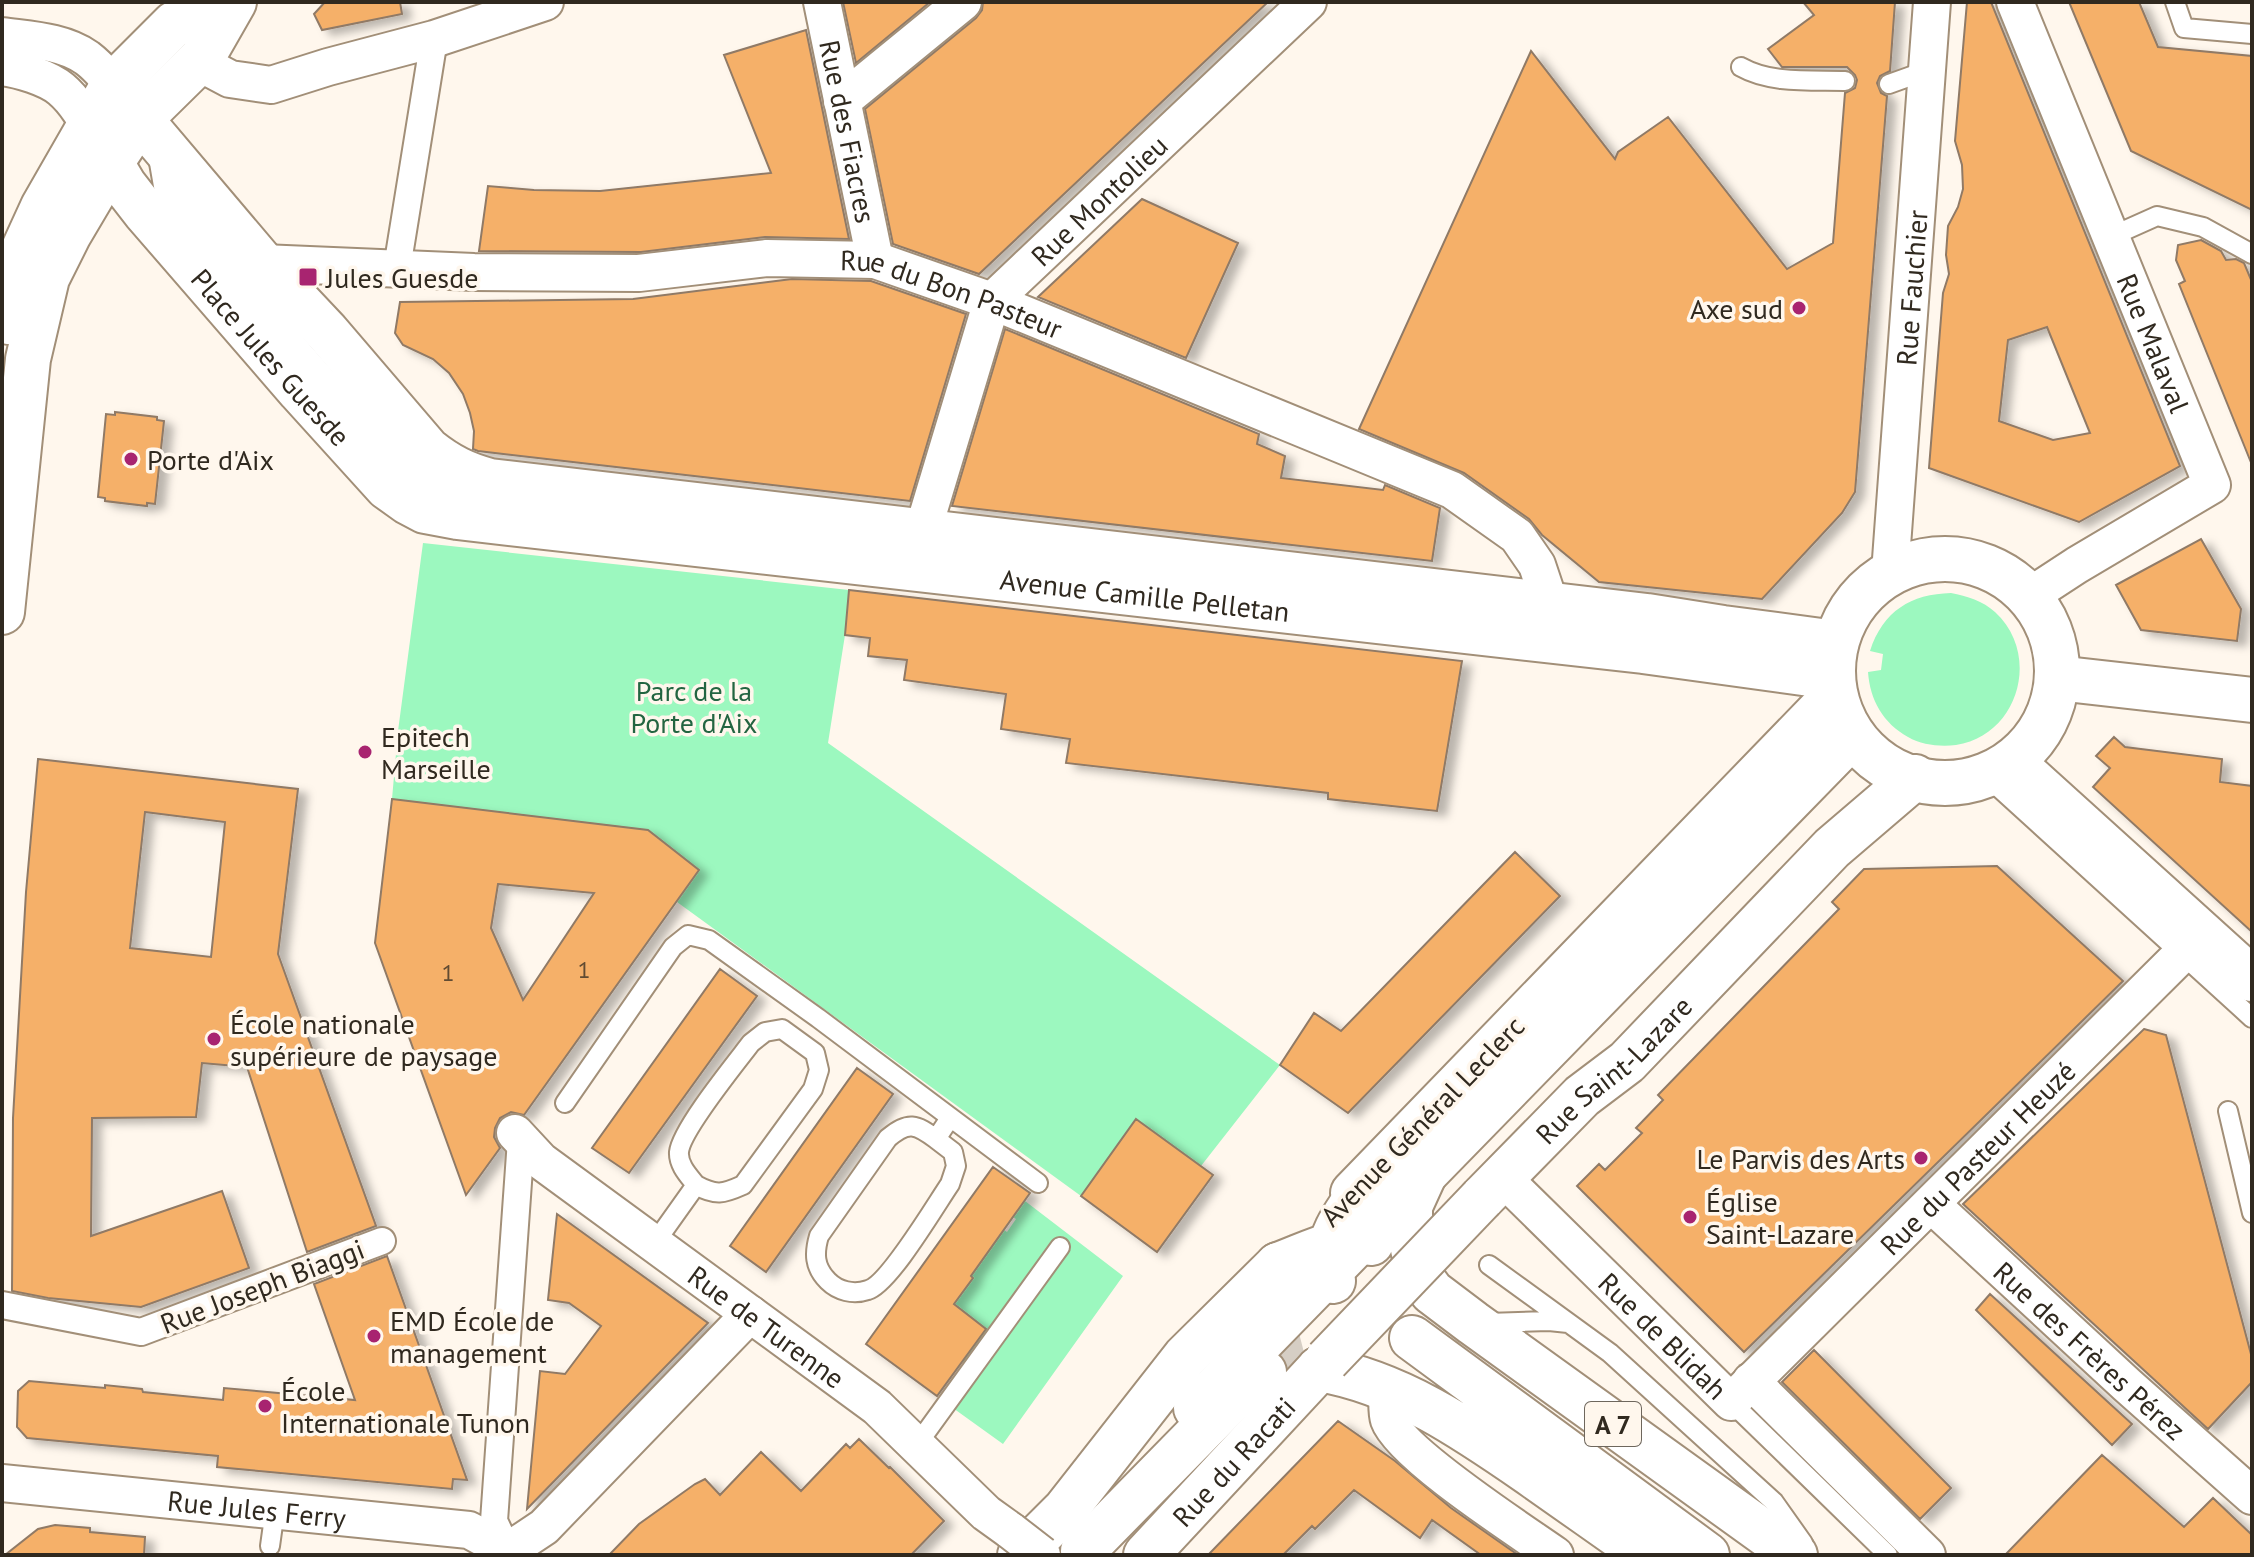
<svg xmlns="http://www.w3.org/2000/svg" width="2254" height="1557" viewBox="0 0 2254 1557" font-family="'PT Sans',sans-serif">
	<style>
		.green { fill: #9cf8bf }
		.building { fill: #f5b069; stroke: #907a66; stroke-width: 2; fill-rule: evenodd; filter: url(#shadow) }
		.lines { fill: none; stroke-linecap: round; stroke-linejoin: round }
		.motorway-tunnel { stroke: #d6cec4; stroke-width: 44; stroke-dasharray: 44 22; stroke-linecap: butt }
		.service-casing { stroke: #a28f78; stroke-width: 22 }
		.pedestrian-casing { stroke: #a28f78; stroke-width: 30 }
		.minor-casing { stroke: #a28f78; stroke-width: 40 }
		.tertiary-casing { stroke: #a28f78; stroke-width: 48 }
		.secondary-casing { stroke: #a28f78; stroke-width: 48 }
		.motorway-casing { stroke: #a28f78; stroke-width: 48 }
		.service { stroke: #fff; stroke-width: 18 }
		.pedestrian { stroke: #fff; stroke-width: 26 }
		.minor { stroke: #fff; stroke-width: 36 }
		.tertiary { stroke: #fff; stroke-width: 44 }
		.secondary { stroke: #fff; stroke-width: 44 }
		.motorway { stroke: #fff; stroke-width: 44 }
		.minor-bridge-casing { stroke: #a28f78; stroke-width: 40; stroke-linecap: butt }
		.tertiary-bridge-casing { stroke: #a28f78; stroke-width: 48; stroke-linecap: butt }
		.minor-bridge { stroke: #fff; stroke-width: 36 }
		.tertiary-bridge { stroke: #fff; stroke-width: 44 }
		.poi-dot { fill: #a82470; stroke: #fff7ed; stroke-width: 3 }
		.labels { text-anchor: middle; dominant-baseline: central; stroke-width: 7; stroke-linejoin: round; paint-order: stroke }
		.number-label { font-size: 24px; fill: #614b32 }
		.shield { fill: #fff7ed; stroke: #6e675d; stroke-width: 2 }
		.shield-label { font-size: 26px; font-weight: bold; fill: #30291f }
		.street-label { font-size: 28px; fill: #30291f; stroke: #fff7ed }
		.poi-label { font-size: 28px; fill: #30291f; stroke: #fff7ed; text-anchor: start }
		.park-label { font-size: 28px; fill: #236541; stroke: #fff7ed }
	</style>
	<defs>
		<filter id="shadow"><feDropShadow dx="9" dy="5" stdDeviation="4" flood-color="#0004"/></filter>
	</defs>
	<rect width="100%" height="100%" fill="#fff7ed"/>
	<path class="green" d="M423,543L849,590L845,635L828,743L1280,1065L1201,1166L1136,1120L1081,1196L677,902L699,870L648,830L392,799L398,731Z
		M1951,593C1967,596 1983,601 1995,612C2042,655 2018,736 1956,745C1940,747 1922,745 1908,737C1883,723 1870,700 1868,672L1881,670L1883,654L1870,651C1883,611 1911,594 1951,593Z
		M1025,1201L1123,1276L1003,1444L939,1398L964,1363L951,1352L974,1320L952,1302L973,1279L971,1276L1004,1230L1007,1232L1016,1219L1013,1217Z"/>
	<path class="building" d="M325,2H400L402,14L322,30L314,14Z
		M843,2H930L856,63Z
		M983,2H1268L979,274L893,244L865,109L976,18L982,10Z
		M1803,2H1895L1890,71L1880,76L1877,83L1881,93L1887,96L1855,492L1842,513L1762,599L1599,582L1542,535L1529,519L1464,473L1359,429L1531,51L1615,159L1618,152L1668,117L1787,269L1833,243L1845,93L1855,88L1857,80L1855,75L1847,67H1782L1768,49L1814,15Z
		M1967,2H1991L2180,466L2079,522L1929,468L1943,293L1949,274L1946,255L1948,226L1958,207L1963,189L1962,165L1955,141ZM2047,327L2090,433L2053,440L1999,421L2008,340Z
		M2069,2H2139L2158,47L2252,56V210L2131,151Z
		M806,30L849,239L765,237L641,252L479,251L488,186L534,190L600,191L771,173L724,55Z
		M1142,199L1238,243L1186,358L1038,297Z
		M2201,240L2221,251L2226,260L2236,259L2244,263L2252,282V465L2179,284L2185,281L2176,260L2178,245Z
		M792,279L871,281L966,314L910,501L478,451L473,449L474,431L470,413L463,394L449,373L433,359L403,345L395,333L400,302L633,299Z
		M1005,329L1259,434L1257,444L1285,456L1281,478L1383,490L1385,485L1440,508L1432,561L952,506Z
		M115,412L157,417V420L164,421L155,504L147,503V506L105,501V498L98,497L106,414L115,415Z
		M2201,539L2241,609L2237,641L2141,630L2116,585Z
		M849,590L1462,661L1437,811L1328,799V793L1066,763L1070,739L1001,729L1006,694L904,680L907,660L868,656L870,638L845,635Z
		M2114,737L2125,747L2222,759L2220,782L2252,786V932L2093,787L2110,768L2096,756Z
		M38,759L298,789L278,954L376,1226L307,1252L247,1067L202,1063L196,1117L92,1118L91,1236L222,1191L249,1268L141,1307L48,1298L12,1291L13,1118L26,892ZM145,812L225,822L211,957L130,948Z
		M392,799L648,830L699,870L524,1115L511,1112L500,1118L495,1128L494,1137L500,1148L466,1195L375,943ZM498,884L594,893L523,1000L491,928Z
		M1515,852L1560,896L1348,1113L1280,1065L1314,1013L1341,1031Z
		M1997,866L2123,981L1744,1352L1577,1186L1599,1164L1605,1170L1642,1133L1636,1128L1663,1100L1658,1095L1839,909L1832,902L1864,869Z
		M720,969L757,996L629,1173L592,1148Z
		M2144,1029L2166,1035L2252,1358V1382L2208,1429L1963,1204Z
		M857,1068L893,1094L766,1272L730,1246Z
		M1136,1119L1213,1175L1157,1252L1081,1196Z
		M993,1167L1030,1193L971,1276L973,1278L954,1304L986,1329L937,1396L866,1344Z
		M557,1214L708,1323L527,1509L540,1371L565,1374L601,1326L569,1303L548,1300Z
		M387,1256L467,1480L453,1479L452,1489L217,1467L218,1456L27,1438L17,1427L18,1391L29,1381L105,1388V1385L142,1389L143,1392L223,1400L224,1388L355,1400L314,1284Z
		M1990,1294L2132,1424L2112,1445L1976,1310Z
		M1814,1350L1951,1488L1920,1519L1782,1382Z
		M1338,1421L1395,1461L1451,1508L1518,1555H1481L1432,1520L1420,1538L1354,1490L1315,1529L1312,1526L1283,1555H1208Z
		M859,1439L889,1468L890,1467L944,1521L911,1555H609L639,1524L695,1484L705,1479L720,1495L761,1452L801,1491L846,1444L850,1448Z
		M2102,1455L2184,1527L2213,1498L2252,1535V1555H2005Z
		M55,1525L90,1528V1532L145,1537L144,1555H5L38,1529Z"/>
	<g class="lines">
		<path class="motorway-tunnel" d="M1264,1372C1297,1356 1324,1344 1361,1361"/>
		<defs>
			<path id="service" d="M2175,2L2184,28L2252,34
				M1741,67C1771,84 1812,80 1845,81
				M1889,84L1928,70
				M158,157L164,192L406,469L431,487L469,500
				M2110,237L2157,216L2203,227L2252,254
				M1985,775L2252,1018
				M565,1103L673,947L688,935L709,940L818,1018L1038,1183
				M2228,1111L2252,1213
				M936,1139L953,1152L956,1166L950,1184C935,1206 889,1284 868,1290C853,1295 838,1291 828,1281C814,1267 814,1253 819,1236L888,1138C908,1121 916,1124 936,1139L950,1118
				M654,1244L696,1185C716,1196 723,1194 743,1185L813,1089L819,1070L815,1053L782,1029L765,1032L751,1043C735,1064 681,1130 679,1152C678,1165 689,1176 696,1185
				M1489,1265L1610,1353L1774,1502L1803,1543
				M1487,1323L1549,1321L1568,1323
				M1731,1402L1888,1555
				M916,1446L1060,1247
				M270,1546L275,1510"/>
			<path id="pedestrian" d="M397,268L434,39
				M2,1305L141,1332L382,1241
				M508,1551L494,1521L521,1140"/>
			<g id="minor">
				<path id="s1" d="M822,2L875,260"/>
				<path id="s2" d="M2015,2L2212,485L2077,565L2028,597"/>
				<path d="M2,36C30,40 63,41 87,58C104,71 116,89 129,106"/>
				<path d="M202,58L213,70L230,79L271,85L328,67L434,39L545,2"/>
				<path d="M2,67C19,69 48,78 61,89C79,104 90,128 101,147"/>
				<path d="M842,101L963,2"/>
				<path id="s3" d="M262,263L474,272L639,273L767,258L875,260L992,301L1452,490L1517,536L1537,565L1550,604"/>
				<path id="s4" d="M923,530L992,301L1308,2"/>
				<path id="s5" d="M1890,573L1932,2"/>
				<path id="s6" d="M515,1133L541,1161L877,1407L986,1513L1011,1531"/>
				<path id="s7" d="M1502,1177L1731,1402L2202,934"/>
				<path id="s8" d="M1931,1204L2127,1385L2252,1496"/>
				<path d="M1751,1381L1927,1555"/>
				<path d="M1387,1389C1388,1398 1386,1411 1389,1420C1401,1454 1521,1531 1555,1555"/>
				<path id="s9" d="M2,1483L469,1530L508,1551"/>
				<path d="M506,1555L508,1551L544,1527L750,1314"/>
			</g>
			<g id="tertiary">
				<path d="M140,119L262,263L327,332L428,450C448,466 466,475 490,481L1647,616L1723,628L1836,643"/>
				<path id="s10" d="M111,163L124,185L145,212L300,391L387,487L408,502L425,511L457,517L1643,651L1832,677"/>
				<circle cx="1945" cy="671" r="112"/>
				<path d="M2057,678L2252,700"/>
				<path d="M2012,762L2252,979"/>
				<path d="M1353,1193L1835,695"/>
				<path id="s11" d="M1482,1198L1582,1096L1627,1062L1832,848L1915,777"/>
				<path d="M1196,1408L1851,737"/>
			</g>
			<g id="secondary">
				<path d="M9,322L21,255L43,207L113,85L174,24L215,2"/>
				<path d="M2,612L28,359L47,278L69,234L111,163L140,119L202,58L234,2"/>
				<path d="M1020,1555L1065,1510L1185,1357L1278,1265"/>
				<path id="s12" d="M1146,1555L1319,1369"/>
			</g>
			<path id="motorway" d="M1425,1173L1410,1206V1234L1418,1273L1432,1292L1473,1323L1795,1555
				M1278,1265C1307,1255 1340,1235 1371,1243
				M1333,1281C1313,1246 1359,1195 1379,1168
				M1412,1338L1707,1555
				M1319,1369C1398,1382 1466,1429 1531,1474C1569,1501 1608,1528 1646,1555
				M1083,1551L1238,1393L1264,1372"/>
		</defs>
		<use href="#service" class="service-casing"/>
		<use href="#pedestrian" class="pedestrian-casing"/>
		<use href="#minor" class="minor-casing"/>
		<use href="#tertiary" class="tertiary-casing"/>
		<use href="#secondary" class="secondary-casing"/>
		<use href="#motorway" class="motorway-casing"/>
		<use href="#service" class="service"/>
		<use href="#pedestrian" class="pedestrian"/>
		<use href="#minor" class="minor"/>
		<use href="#tertiary" class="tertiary"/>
		<use href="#secondary" class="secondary"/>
		<use href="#motorway" class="motorway"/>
		<defs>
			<path id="minor-bridge" d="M1011,1531L1042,1555"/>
			<path id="tertiary-bridge" d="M1327,1360L1482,1198"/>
		</defs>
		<use href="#minor-bridge" class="minor-bridge-casing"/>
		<use href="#tertiary-bridge" class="tertiary-bridge-casing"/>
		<use href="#minor-bridge" class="minor-bridge"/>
		<use href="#tertiary-bridge" class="tertiary-bridge"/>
	</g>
	<g class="poi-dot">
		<rect x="298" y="267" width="20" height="20" rx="4"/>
		<circle cx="1799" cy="308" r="8"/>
		<circle cx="131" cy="459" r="8"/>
		<circle cx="365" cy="752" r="8"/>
		<circle cx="214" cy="1039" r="8"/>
		<circle cx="1921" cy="1158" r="8"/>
		<circle cx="1690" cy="1217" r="8"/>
		<circle cx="374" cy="1336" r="8"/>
		<circle cx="265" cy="1406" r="8"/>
	</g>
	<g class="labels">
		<g class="number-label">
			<text x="584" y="969">1</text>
			<text x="448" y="972">1</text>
		</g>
		<rect class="shield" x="1585" y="1402" width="56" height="44" rx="6"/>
		<g class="shield-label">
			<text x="1613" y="1424">A 7</text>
		</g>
		<g class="street-label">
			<text stroke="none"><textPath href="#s1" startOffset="132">Rue des Fiacres</textPath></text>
			<text stroke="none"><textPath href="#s4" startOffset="386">Rue Montolieu</textPath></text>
			<text stroke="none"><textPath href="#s5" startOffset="286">Rue Fauchier</textPath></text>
			<text stroke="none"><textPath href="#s3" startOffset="696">Rue du Bon Pasteur</textPath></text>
			<text stroke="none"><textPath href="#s2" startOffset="368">Rue Malaval</textPath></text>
			<text stroke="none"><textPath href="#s10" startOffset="252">Place Jules Guesde</textPath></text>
			<text stroke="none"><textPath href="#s10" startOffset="1196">Avenue Camille Pelletan</textPath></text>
			<text stroke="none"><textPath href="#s11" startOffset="184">Rue Saint-Lazare</textPath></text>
			<text transform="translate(1422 1121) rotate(-46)">Avenue Général Leclerc</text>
			<text stroke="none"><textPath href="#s7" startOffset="668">Rue du Pasteur Heuzé</textPath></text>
			<text transform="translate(262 1286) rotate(-21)">Rue Joseph Biaggi</text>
			<text stroke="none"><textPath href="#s6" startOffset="318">Rue de Turenne</textPath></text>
			<text stroke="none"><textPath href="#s7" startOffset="226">Rue de Blidah</textPath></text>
			<text stroke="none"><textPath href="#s8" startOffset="216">Rue des Frères Pérez</textPath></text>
			<text stroke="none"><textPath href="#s12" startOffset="128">Rue du Racati</textPath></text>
			<text stroke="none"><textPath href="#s9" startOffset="256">Rue Jules Ferry</textPath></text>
		</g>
		<g class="poi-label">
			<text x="326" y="277">Jules Guesde</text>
			<text x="1783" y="308" text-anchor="end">Axe sud</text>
			<text x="147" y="459">Porte d'Aix</text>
			<text x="381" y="736">Epitech<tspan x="381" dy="32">Marseille</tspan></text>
			<text x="230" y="1023">École nationale<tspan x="230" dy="32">supérieure de paysage</tspan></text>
			<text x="1905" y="1158" text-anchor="end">Le Parvis des Arts</text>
			<text x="1706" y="1201">Église<tspan x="1706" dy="32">Saint-Lazare</tspan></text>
			<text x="390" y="1320">EMD École de<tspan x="390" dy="32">management</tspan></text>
			<text x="281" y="1390">École<tspan x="281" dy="32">Internationale Tunon</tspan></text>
		</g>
		<g class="park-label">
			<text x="694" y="690">Parc de la<tspan x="694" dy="32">Porte d'Aix</tspan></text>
		</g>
	</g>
	<rect width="2254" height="1557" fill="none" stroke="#30291f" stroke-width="8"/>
</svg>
